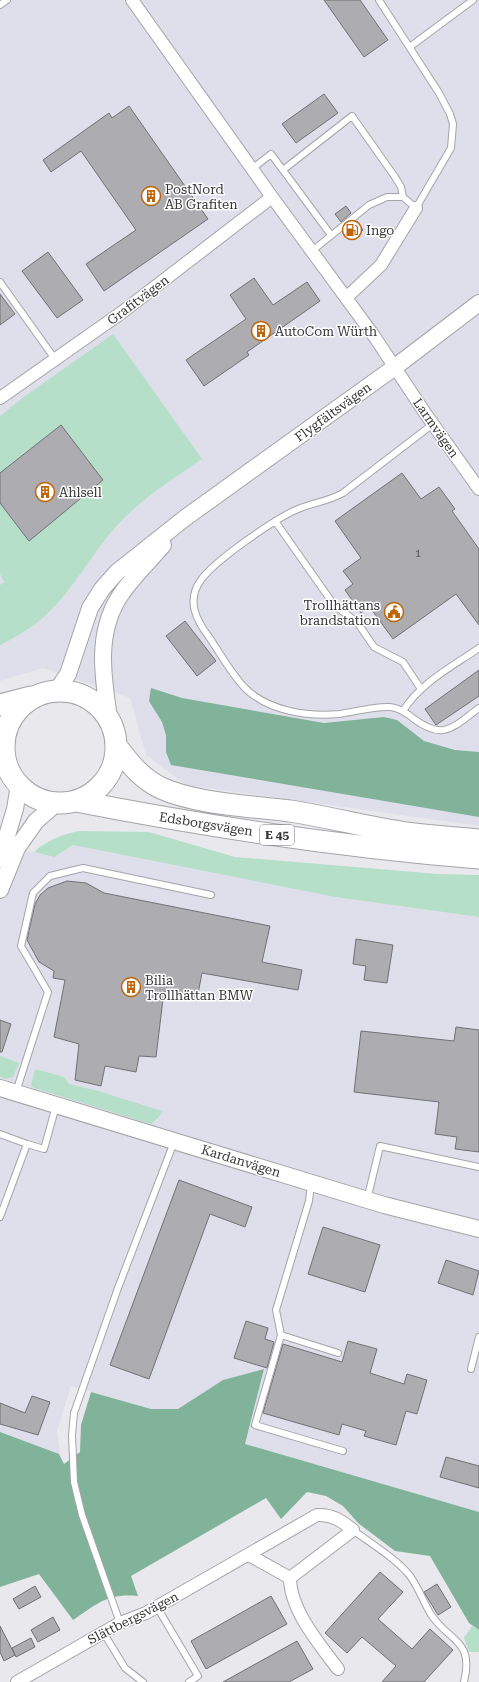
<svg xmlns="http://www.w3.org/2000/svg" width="479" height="1682" viewBox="0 0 479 1682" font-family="'Roboto Serif',serif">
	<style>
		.built { fill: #dfdfeb }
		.green { fill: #b5dfc9 }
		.forest { fill: #80b399 }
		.building { fill: #adacb1; stroke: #717175 }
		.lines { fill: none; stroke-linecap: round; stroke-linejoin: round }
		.service-casing { stroke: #a4a4a9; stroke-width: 8 }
		.minor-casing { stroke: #a4a4a9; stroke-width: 14 }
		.tertiary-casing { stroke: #a4a4a9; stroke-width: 18 }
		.trunk-casing { stroke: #a4a4a9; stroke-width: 23 }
		.service { stroke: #fff; stroke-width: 6 }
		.minor { stroke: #fff; stroke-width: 12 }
		.tertiary { stroke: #fff; stroke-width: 16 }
		.trunk { stroke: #fff; stroke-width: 21 }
		.labels { text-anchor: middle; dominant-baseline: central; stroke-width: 3; stroke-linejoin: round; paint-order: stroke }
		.number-label { font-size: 11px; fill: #545456 }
		.shield { fill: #fff; stroke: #737374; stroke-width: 1 }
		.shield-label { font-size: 12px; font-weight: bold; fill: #373738 }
		.poi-label { font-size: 13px; fill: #373738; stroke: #fff; text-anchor: start }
		.street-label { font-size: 13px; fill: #373738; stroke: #fff }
	</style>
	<rect width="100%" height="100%" fill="#e9e9ed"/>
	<path class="built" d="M0,0H479V826L186,785L146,755L130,698L43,668L0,681Z
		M0,844L53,857L73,845L335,897L479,917V1512L245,1444L264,1369L223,1380L178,1409H151L71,1386L57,1431L60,1455L0,1433Z"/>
	<path class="green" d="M113,334L202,459C174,478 143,498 120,522C93,551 75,588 46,615C33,627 16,637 0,645V585L4,582L0,574V416L25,396Z
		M79,831L149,832L235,857L438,874L479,875V917L335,897L73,845L54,857L34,852C47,840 61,835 79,831Z
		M0,1056L19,1063L13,1077L5,1079L0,1076Z
		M35,1069L64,1077L69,1084L98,1091L162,1111L159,1117L151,1124L34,1088L31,1085Z
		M472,1626L479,1630V1652H469L464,1638Z"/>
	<path class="forest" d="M151,688L182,698L324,723L384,717L397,720L424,741L455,750L479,752V817L171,765L166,752V735L162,722L149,701Z
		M264,1369L245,1444L479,1512V1630L469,1623L430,1556L395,1551L358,1523L343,1506L326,1496L307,1492L281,1519L266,1498L131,1576L138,1596C107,1593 97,1604 73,1620L39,1574L0,1587V1432L59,1454L64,1464L80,1452L81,1425L91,1392L151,1409H178L223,1380Z"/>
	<path class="building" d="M324,0H360L388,40L364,57Z
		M324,94L338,113L296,143L282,124Z
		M129,106L208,219L104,291L86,264L136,230L81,151L51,172L43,160L109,113L112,118Z
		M346,206L351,213L341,222L335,214Z
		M357,221L363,230L352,238L346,230Z
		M48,252L83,300L57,318L22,271Z
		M254,278L273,305L307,282L320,301L247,352L249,355L204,386L186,360L246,319L230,295Z
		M0,294L15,314L0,325Z
		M61,425L103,480L29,541L0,503V473Z
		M402,473L421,499L439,487L455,509L452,511L479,549V625L456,594L393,639L369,606L361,613L345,590L353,584L343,571L361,558L335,521Z
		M185,621L216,661L197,676L166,636Z
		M479,670V696L436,725L425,709Z
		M67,881L86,883L104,893L270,926L262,962L302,970L298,990L202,973L197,999L164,991L156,1057L139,1056L136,1072L105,1066L101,1086L75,1080L79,1044L54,1037L65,980L53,978L54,971L39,962L27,940L35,904L40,895L48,888Z
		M356,939L393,945L387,983L364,980L366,966L353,964Z
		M0,1020L11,1024L2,1052H0Z
		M456,1027L479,1030V1152L455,1149L457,1137L435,1134L439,1102L354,1092L361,1031L454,1041Z
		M179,1180L252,1207L245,1227L210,1214L149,1379L110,1365Z
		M323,1227L380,1245L365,1292L308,1274Z
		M446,1260L479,1271L473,1295L438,1283Z
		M246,1321L268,1328L265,1339L274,1342L267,1368L234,1358Z
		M348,1341L377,1349L370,1373L404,1384L407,1374L427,1380L417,1414L406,1411L396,1445L364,1436L366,1431L342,1424L339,1435L263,1413L283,1344L342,1362Z
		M32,1396L50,1402L38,1435L0,1424V1403L25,1413Z
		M446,1457L479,1466V1488L440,1477Z
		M380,1572L403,1592L378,1619L412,1649L430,1629L453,1650L424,1682H382L396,1666L362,1637L347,1653L325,1633Z
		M437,1584L451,1607L438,1615L424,1592Z
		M35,1586L41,1597L19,1609L13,1599Z
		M271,1596L287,1624L206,1669L191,1641Z
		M53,1617L60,1630L38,1642L31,1630Z
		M0,1626L15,1655L4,1661L0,1652Z
		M31,1638L35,1647L16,1657L12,1648Z
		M297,1641L313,1669L289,1682H223Z"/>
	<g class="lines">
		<defs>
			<path id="service" d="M0,5L7,0
				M411,46L473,0
				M252,169L271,154L331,235
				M283,170L352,116L395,177L401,187L403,197
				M312,251L369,205L387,197H403L416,208L451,148L453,124L450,114L439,93L379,0
				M0,282L55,359
				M433,424L343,493C327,502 314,502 298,509C276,518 214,561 201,580C186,600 196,620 209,637C220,653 232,675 246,689C269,711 308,717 339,714C354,712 375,706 390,707C400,708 407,713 414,719C444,741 453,727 479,708
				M275,521L334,605L357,622L374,647L403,662L421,689
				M403,711C420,683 453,666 479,648
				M16,1092L48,992L21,946L33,893L50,876L83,868L211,895
				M0,1134L27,1144L0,1217
				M27,1144L44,1149L56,1106
				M311,1184L309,1201L276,1310L281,1335L255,1425L343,1451
				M367,1200L380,1146L479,1167
				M281,1335L338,1353
				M471,1369L479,1337
				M353,1530C370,1543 397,1559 410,1576C419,1588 424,1604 432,1616C451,1643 474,1640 464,1682
				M157,1607L198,1676L189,1682
				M120,1623L82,1515L74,1482L72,1435L74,1413L118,1288L174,1142
				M103,1632L125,1668L143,1682"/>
			<path id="minor" d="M132,0L272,197L374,336L425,413L479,489
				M346,298L381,265L416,208
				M0,398L121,313L272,197
				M290,1578C290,1610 320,1645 338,1669
				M17,1682L120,1623L146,1613L317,1515C332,1514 342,1521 353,1530L290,1578L249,1555"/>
			<path id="tertiary" d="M57,690L68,674L90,608L102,589L117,572L185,518L395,367L479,303
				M109,718C103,677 96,636 118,599C130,579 149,562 163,545
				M0,859L15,809L19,785
				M0,890L17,848L36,821L57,803
				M0,1088L384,1205L479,1229"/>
			<path id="trunk" d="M4 747a56 56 0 1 1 112 0a56 56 0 1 1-112 0Z
				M0,705L31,697
				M117,747C130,764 142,779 161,788C196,804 251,806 290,811C329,817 367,827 406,833C430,836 455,838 479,840
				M76,801C209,827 343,847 479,858"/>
		</defs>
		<use href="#service" class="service-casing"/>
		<use href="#minor" class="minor-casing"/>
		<use href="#tertiary" class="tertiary-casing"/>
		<use href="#trunk" class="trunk-casing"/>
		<use href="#service" class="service"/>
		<use href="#minor" class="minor"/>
		<use href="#tertiary" class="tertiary"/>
		<use href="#trunk" class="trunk"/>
	</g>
	<defs>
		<symbol id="building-ring" viewBox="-11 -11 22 22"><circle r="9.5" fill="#fff" stroke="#bf6508" stroke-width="1.5"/><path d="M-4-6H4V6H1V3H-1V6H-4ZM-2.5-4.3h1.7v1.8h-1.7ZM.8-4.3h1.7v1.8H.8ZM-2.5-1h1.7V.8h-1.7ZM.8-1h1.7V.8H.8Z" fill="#bf6508"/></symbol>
		<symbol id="fuel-ring" viewBox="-11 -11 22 22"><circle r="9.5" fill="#fff" stroke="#bf6508" stroke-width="1.5"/><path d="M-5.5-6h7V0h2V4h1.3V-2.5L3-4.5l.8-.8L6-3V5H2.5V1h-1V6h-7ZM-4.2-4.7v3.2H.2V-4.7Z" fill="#bf6508"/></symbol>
		<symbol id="civic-ring" viewBox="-11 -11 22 22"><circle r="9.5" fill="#fff" stroke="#bf6508" stroke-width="1.5"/><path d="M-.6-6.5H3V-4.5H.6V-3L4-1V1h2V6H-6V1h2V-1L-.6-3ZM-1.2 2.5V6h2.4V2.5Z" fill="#bf6508"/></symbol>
	</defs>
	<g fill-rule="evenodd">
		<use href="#building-ring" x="140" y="185" width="22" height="22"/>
		<use href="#fuel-ring" x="341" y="219" width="22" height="22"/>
		<use href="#building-ring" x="250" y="320" width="22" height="22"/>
		<use href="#building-ring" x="34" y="481" width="22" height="22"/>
		<use href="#civic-ring" x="383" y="601" width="22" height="22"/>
		<use href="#building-ring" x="120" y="976" width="22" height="22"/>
	</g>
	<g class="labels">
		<g class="number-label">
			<text x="418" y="553">1</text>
		</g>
		<rect class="shield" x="260" y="825" width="34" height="20" rx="3"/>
		<g class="shield-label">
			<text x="277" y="835">E 45</text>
		</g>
		<g class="poi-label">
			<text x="165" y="189">PostNord<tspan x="165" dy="15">AB Grafiten</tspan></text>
			<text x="366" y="230">Ingo</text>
			<text x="275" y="331">AutoCom Würth</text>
			<text x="59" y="492">Ahlsell</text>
			<text x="380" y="605" text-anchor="end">Trollhättans<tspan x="380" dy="15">brandstation</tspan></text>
			<text x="145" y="980">Bilia<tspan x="145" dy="15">Trollhättan BMW</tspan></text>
		</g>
		<g class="street-label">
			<text transform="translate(138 300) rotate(-37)">Grafitvägen</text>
			<text transform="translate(333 412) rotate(-36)">Flygfältsvägen</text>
			<text transform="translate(436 428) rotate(55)">Larmvägen</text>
			<text transform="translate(206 824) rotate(9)">Edsborgsvägen</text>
			<text transform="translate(241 1161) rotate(17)">Kardanvägen</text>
			<text transform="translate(133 1618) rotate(-27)">Slättbergsvägen</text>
		</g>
	</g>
</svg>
